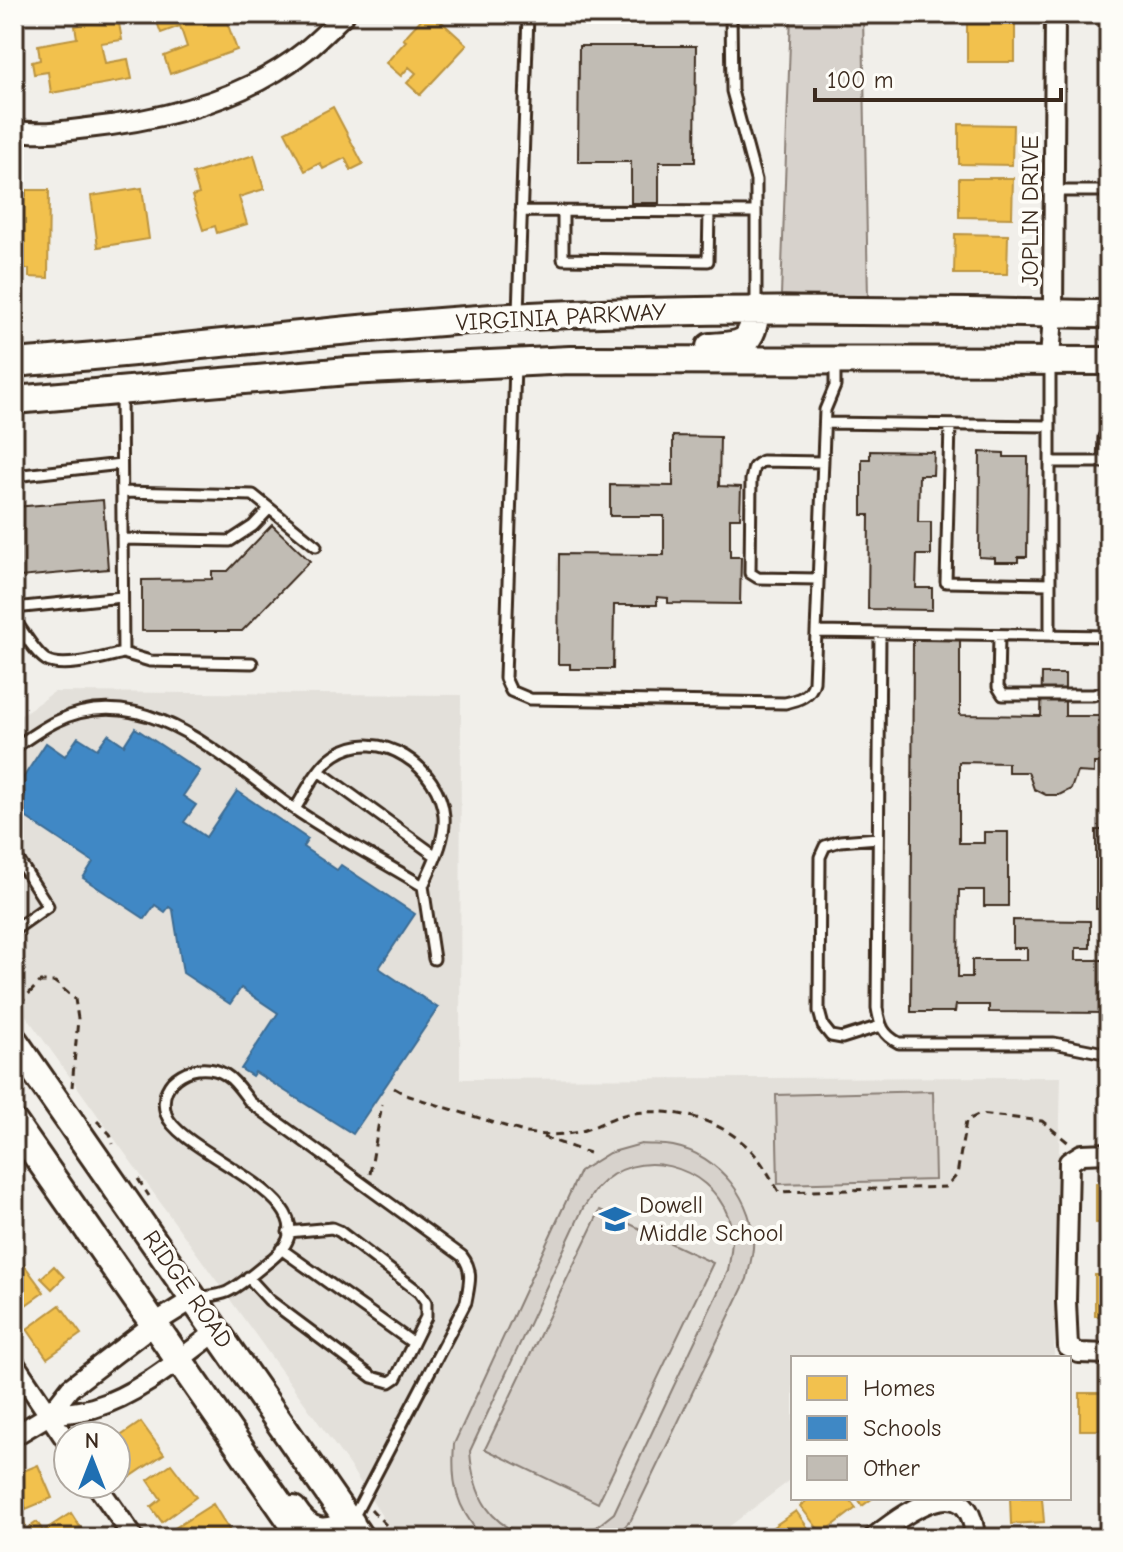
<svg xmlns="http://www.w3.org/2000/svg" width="1123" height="1552" viewBox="0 0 1123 1552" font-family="'Comic Neue',sans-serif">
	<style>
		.built { fill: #e3e0da }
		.green { fill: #d7d2cc; stroke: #897e75; stroke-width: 2 }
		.homes { fill: #f2c14e; stroke: #bb9440; stroke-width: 2 }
		.schools { fill: #3f88c5; stroke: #3e6c93; stroke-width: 2 }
		.building { fill: #c1bcb4; stroke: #3b2a1e; stroke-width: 2 }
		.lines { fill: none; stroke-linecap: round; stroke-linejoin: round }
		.lane-casing { stroke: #3b2a1e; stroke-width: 15 }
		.street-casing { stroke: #3b2a1e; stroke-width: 24 }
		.secondary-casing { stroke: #3b2a1e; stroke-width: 32 }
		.path { stroke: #3b2a1e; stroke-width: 3; stroke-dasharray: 8 6; stroke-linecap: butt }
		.lane { stroke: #fdfcf7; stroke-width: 9 }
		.street { stroke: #fdfcf7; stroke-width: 18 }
		.secondary { stroke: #fdfcf7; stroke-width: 26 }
		.labels { text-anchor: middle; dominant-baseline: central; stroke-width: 8; stroke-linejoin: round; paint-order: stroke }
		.street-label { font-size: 24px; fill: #3b2a1e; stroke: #fdfcf7 }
		.poi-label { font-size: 24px; fill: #3b2a1e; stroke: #fdfcf7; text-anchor: start }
	</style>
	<rect width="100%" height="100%" fill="#f1efea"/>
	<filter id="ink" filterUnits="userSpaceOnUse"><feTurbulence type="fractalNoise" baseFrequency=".0125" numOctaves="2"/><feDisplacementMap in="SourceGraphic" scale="16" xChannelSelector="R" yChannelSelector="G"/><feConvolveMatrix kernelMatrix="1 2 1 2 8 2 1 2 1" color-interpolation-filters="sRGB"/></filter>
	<g filter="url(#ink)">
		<path class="built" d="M54,692L461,695L460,1079L1061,1077L1054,1358H793V1478L714,1538H396L349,1465L14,999V720Z"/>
		<path class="green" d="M791,14H863L868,300L781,295Z
			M933,1091L935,1180L778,1184L776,1095Z
			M641,1144C652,1145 663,1144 673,1146C718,1154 756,1202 753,1248C752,1258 749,1269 747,1279L631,1520L614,1538H572L594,1529L614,1513L728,1271C731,1253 735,1234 728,1216C709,1165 636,1144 597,1188C592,1194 588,1202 583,1208L470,1451C473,1495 489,1527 534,1538H483C456,1507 451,1485 454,1444L580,1171L609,1153Z
			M600,1210L713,1263L598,1503L485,1449Z"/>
		<path class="homes" d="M154,14H224L237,50L170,74L164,56L187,47L180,26L161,33Z
			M426,14H433L467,45L420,95L407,83L416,73L409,67L401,76L386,63L406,41L403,39Z
			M118,18L122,40L101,43L105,63L128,59L132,79L51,93L48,72L34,74L32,62L40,60L38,45L77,38L75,26Z
			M967,24H1015V62H967Z
			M333,107L363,164L351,170L345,158L323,169L320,163L305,171L285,132Z
			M959,124L1013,125L1012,165L959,164Z
			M254,155L264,189L239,197L247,224L217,233L215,226L203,230L192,196L199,194L193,174Z
			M959,178H1013L1012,218L959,217Z
			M142,188L149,239L98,247L91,196Z
			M26,190H49L48,278L29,277V269H14V195L26,196Z
			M955,234L1008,235L1007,274H954Z
			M1096,1183H1109V1223H1096Z
			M19,1258L44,1292L16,1312L14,1309V1262Z
			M54,1266L64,1277L52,1289L41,1278Z
			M1095,1275H1109V1316H1095Z
			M60,1305L81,1334L47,1358L27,1329Z
			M1080,1393H1109V1430H1080Z
			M141,1422L164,1454L130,1477L120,1462L131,1455L119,1437Z
			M171,1464L196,1497L162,1522L151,1507L161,1499L148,1480Z
			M38,1465L52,1498L26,1509L14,1481V1475Z
			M810,1498H848L856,1508L822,1534L800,1506Z
			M857,1498H873L862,1506Z
			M1010,1498H1042L1044,1522L1011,1524Z
			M213,1504L233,1536L175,1538L170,1531Z
			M19,1508L25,1525L14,1529V1510Z
			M796,1511L815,1538H766L763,1534Z
			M71,1513L87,1538H14L37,1522L43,1531Z
			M1010,1534H1045V1538H1010Z"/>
		<path class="schools" d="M135,728L200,771L183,796L196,805L184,822L206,837L237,791L308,839L303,847L337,870L341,865L415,914L379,968L438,1008L353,1134L255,1072L252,1076L241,1069L278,1013L241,988L230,1004L183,973L173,910L169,907L165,912L155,905L145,919L83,878L93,862L15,810L25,796L15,790L46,743L65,756L78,737L97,749L108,734L124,745Z"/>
		<path class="building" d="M579,46H696L695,162H659V203H631V162H578Z
			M673,436L720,437L719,486L741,487L740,518H730V557H741L740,604L668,603V598L657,597V605H614L613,669H570V664H558L559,554L664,555V516H610V485L673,486Z
			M870,451L934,452L933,475H919L918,522H931V555H917L916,588H932V610L868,609L869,515H862V459H870Z
			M980,452L1004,453V457H1028L1027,557H1018V562H995V558L979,557Z
			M103,500L108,569L20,577L17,546L14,547V507Z
			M272,525L310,561L242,631H142V580L212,579V571H228Z
			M913,640H960V715L1041,716L1042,674H1065V716H1109V763H1094V773L1077,772L1071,789L1059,795H1046L1034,789L1028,772H1008V763L959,762V843H984V832H1008V906H984V890H959L958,977H972V960H1027V948H1013V920L1090,921V948H1076V960H1109V1013L989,1012V1005H956L955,1012H911Z
			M1096,830H1109V909H1096Z"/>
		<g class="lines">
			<defs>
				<path id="lane" d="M731,14L732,91L756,180V307
					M1054,191H1109
					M521,211L756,212
					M563,211V259L708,261L709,212
					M518,314L528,14
					M515,365L505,678L511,691L530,699L785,703C798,700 811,696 814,682L825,410L835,386V361
					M825,423L1050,426
					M950,425L946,582L1050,584
					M1050,462H1109
					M1103,462L1104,437L1109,430
					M14,476L121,464
					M122,492L253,495L316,546
					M122,539L230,541L253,526L269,509
					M818,579L758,578L750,573L751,480L754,467L762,461L823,462
					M14,608L122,597
					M14,619C23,631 34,652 46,660C63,670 105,657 123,653L121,392
					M816,632L1109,636
					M880,633L877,1008C880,1026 883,1035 899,1043H1054L1109,1054
					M999,635L998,687L1003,695H1093L1108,691L1109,687
					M1050,635V363
					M123,653L150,661L252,663
					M14,748C27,739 41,729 55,722C145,677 225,761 293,808C334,836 380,860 423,886C432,865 446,840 444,816C440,768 380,725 335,755C317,767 306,792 295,809
					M320,772L436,856
					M878,838L840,841L825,846L820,857L819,1011L823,1026L831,1036L842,1038L880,1026
					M14,853L48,906L14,930
					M423,886L434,959
					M281,1249L413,1343
					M248,1277L269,1300L372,1377L390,1382L396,1378L426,1317V1302L419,1292L339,1231L332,1228L288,1232
					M197,1298C206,1296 218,1296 227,1292C242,1285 259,1269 272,1259C343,1201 180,1156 166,1114C155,1078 198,1058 226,1075C236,1081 243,1093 250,1102L462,1256C474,1271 469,1285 466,1302L352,1520"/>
				<path id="street" d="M14,130C38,135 64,131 87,128C163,120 244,100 305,51C319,40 332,26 345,14
					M1050,360L1053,314L1055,14
					M1109,1153L1082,1154L1069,1162L1066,1301L1068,1347L1079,1353L1109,1354
					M14,1363L68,1443
					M49,1415C63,1413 79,1412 93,1408C138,1395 180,1359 217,1331
					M14,1436L49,1415L70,1388L155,1323L195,1298
					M96,1484L134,1538
					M873,1538C903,1514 970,1464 975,1538"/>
				<path id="secondary" d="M710,347C744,345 752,345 756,309
					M14,363C193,349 371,323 551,315C737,307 923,312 1109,314
					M14,400L348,371L570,360L1109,361
					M14,1041L360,1538
					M14,1123L303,1538
					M293,1510C310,1536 325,1536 351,1523"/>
			</defs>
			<use href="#lane" class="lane-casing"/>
			<use href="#street" class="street-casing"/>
			<use href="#secondary" class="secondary-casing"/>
			<path class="path" d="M19,1004L40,982H55L75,999L78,1019L72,1087
				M394,1088L406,1095L527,1133C548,1136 573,1136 593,1127C601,1124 608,1120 616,1117C663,1103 724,1117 756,1156C765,1167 772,1180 779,1192L946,1187L957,1175L966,1121L980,1114L1042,1121L1070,1144
				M97,1121L110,1134L113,1144
				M543,1137L589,1153
				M370,1174L382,1104
				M138,1179L149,1196
				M371,1509L398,1538"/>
			<use href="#lane" class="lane"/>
			<use href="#street" class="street"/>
			<use href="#secondary" class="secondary"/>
		</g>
	</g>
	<defs>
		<symbol id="school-bare" viewBox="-9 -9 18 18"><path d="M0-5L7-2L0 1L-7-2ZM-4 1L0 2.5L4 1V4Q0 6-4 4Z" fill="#1f6fb2" stroke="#fdfcf7" stroke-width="2.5" paint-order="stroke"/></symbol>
	</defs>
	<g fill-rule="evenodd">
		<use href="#school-bare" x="593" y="1197" width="44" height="44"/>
	</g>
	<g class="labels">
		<g class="street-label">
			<text transform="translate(1030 211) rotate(-90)">JOPLIN DRIVE</text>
			<text transform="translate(561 317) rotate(-3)">VIRGINIA PARKWAY</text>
			<text transform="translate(188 1289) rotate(55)">RIDGE ROAD</text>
		</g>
		<g class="poi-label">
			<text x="639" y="1205">Dowell<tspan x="639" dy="28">Middle School</tspan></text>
		</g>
	</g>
	<rect width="1123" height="1552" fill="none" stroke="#fdfcf7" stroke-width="48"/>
	<rect x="24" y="24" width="1075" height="1504" fill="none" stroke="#3b2a1e" stroke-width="3" filter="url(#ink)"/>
	<rect x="791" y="1356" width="280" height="144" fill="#fdfcf7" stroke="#afa8a0" stroke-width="2"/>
	<rect x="807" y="1376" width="40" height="24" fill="#f2c14e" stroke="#afa8a0" stroke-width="2"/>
	<text x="863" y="1396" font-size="24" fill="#3b2a1e">Homes</text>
	<rect x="807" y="1416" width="40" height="24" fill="#3f88c5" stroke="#afa8a0" stroke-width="2"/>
	<text x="863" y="1436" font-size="24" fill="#3b2a1e">Schools</text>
	<rect x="807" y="1456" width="40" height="24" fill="#c1bcb4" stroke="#afa8a0" stroke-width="2"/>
	<text x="863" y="1476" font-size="24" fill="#3b2a1e">Other</text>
	<g transform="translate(92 1460)"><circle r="38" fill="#fdfcf7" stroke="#afa8a0" stroke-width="2"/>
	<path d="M0-6L14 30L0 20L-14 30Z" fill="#1f6fb2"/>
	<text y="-12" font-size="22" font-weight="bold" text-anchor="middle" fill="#3b2a1e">N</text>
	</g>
	<path d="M815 88v12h246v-12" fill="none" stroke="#3b2a1e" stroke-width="4"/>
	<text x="827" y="88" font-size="24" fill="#3b2a1e" stroke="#fdfcf7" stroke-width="6" paint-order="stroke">100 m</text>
</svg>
